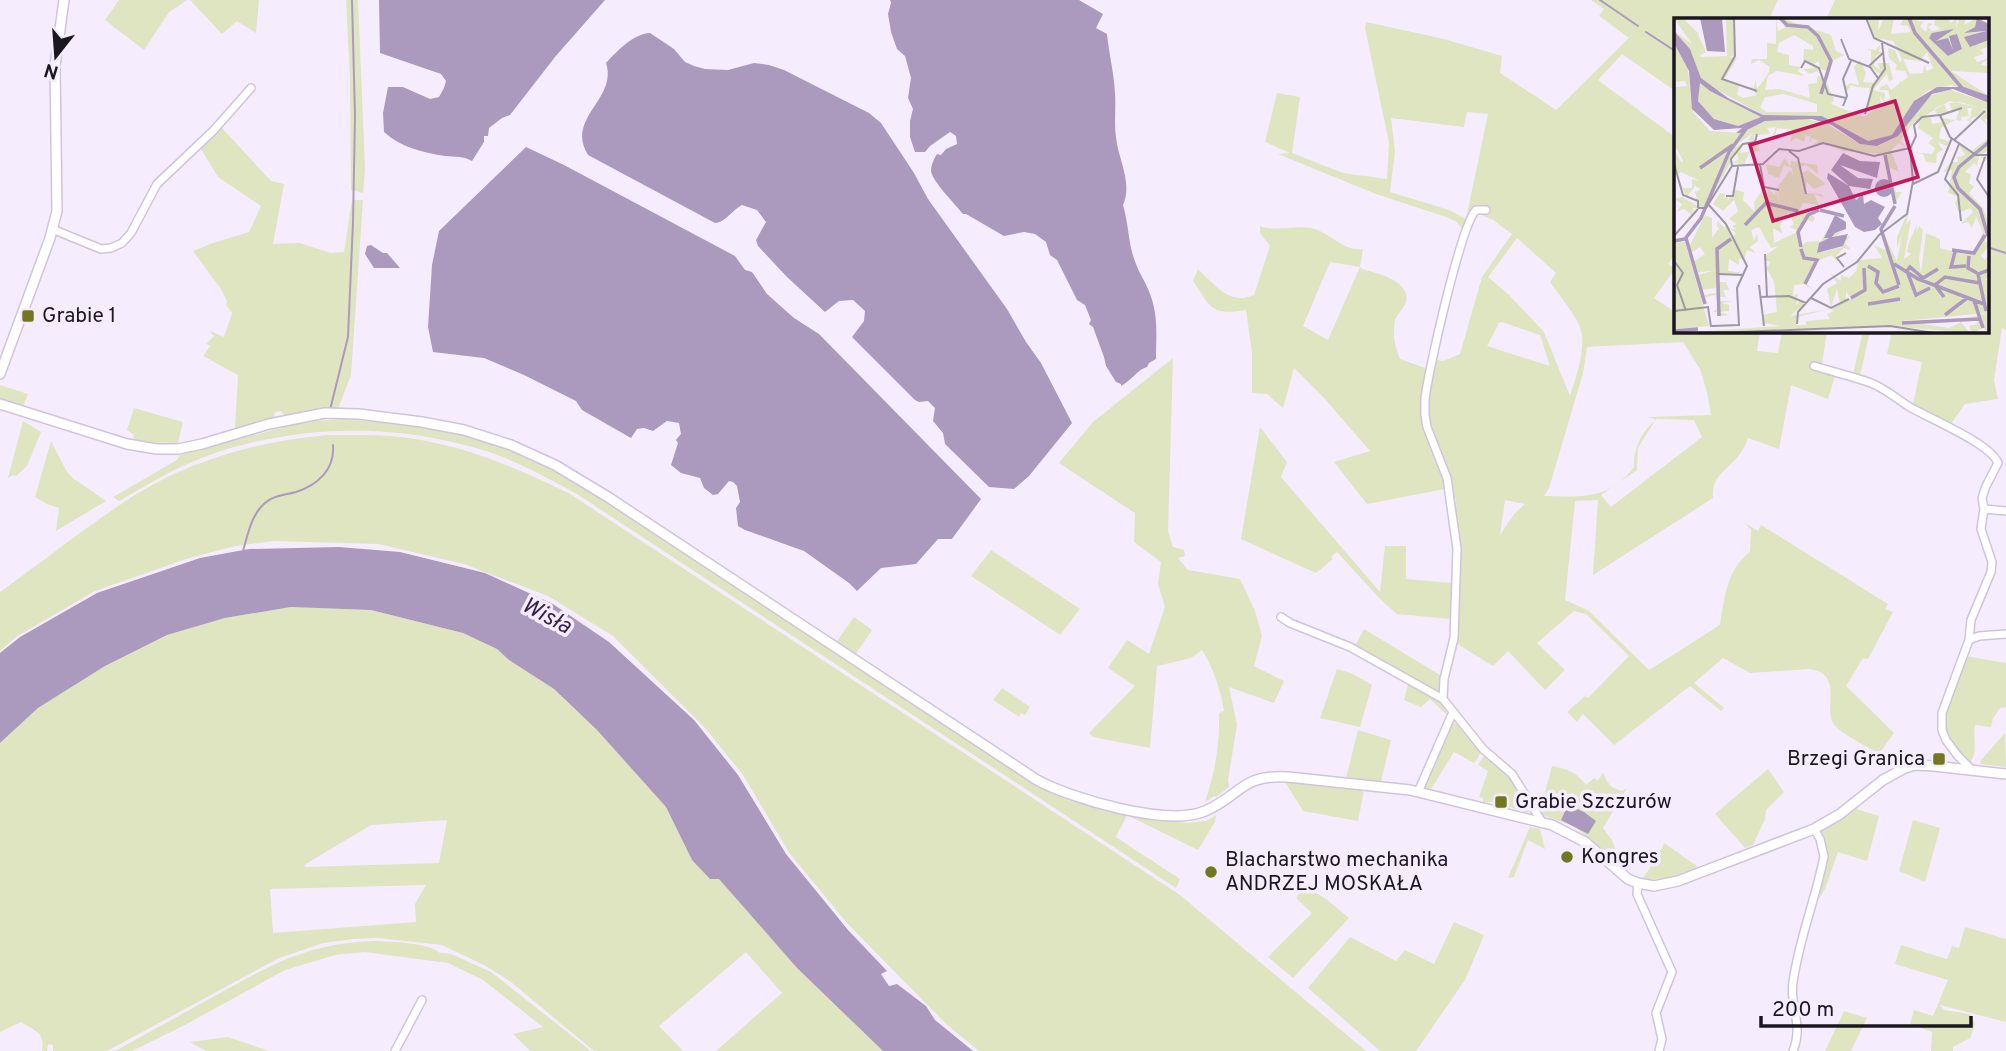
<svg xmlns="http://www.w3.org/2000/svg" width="2006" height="1051" viewBox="0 0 2006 1051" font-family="Overpass,sans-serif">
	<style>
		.green { fill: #dfe4c1; fill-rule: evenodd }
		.water { fill: #ab9abd }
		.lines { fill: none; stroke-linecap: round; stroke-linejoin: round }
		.stream { stroke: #ab9abd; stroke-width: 2 }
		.minor-casing { stroke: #d0c4dd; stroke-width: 10 }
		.tertiary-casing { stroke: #d0c4dd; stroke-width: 12 }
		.minor { stroke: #fff; stroke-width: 7 }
		.tertiary { stroke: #fff; stroke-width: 9 }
		.poi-dot { fill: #717821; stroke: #f5edfd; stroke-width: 2.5 }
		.labels { text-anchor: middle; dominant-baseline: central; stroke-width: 7; stroke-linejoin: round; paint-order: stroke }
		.poi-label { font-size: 21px; fill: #1b1720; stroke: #f5edfd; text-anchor: start }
		.water-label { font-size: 23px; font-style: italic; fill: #371f4d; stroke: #f5edfd }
		.inset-river { fill: none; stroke: #ab9abd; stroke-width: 3.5 }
		.inset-road { fill: none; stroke: #9e97a5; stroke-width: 2 }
		.view { fill: #c2185b; fill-opacity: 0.15; stroke: #c2185b; stroke-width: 3.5 }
		.inset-edge { fill: none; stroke: #1b1720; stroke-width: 3.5 }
	</style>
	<rect width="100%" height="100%" fill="#f5edfd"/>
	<path class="green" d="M119,0H187L169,12L144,50L105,20Z
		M190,0H259L256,33L237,21L222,34Z
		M346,0H358L365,170L363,193L351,190L350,80Z
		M1591,0H1778L1769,19H1675V91L1622,54L1598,80L1675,137V254L1668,264L1675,269L1654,298L1675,312V331H1760L1757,351L1778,353L1782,331H1827L1821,371L1835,376L1828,399L1791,385L1779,449L1748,438C1746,443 1744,449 1740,454C1728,470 1711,475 1713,498L1593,575L1598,500L1575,501L1565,600L1589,611L1649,670L1720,625C1724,600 1727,568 1750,552L1751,530L1745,523L1758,531L1761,525L1888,604L1885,609L1893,612L1868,659L1863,658L1846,686L1894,733L1879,754C1868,747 1844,735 1836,727C1820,710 1846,675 1810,669L1750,673L1723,658L1694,683L1724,708L1721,711L1690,686L1614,745L1583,714L1577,722L1567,712L1585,696L1588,698L1629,656L1586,614L1574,611L1537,643L1565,670L1545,690L1508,651L1493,666L1456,643L1460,576L1456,501L1448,468L1429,420L1427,408L1428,394L1437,360L1443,361L1460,354L1482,277L1512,234L1493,220L1477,213L1469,230L1462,229L1457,222L1446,217L1376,194L1278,154L1290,153L1265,142L1277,93L1300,97L1292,153L1343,173L1387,179L1389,143L1365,28L1366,22L1444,39L1502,56L1500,73L1556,110L1629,38L1599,16L1604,9ZM1467,112L1488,114L1466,219L1449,210L1390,192L1395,151L1391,118L1464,127ZM1517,238L1556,273L1550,282C1559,295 1580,319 1582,335C1584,355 1576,377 1570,396L1544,332L1509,295L1488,277ZM1502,322L1540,335L1550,366L1487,346L1499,323ZM1683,342L1700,369L1707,392L1711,415L1648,417L1656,420C1642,430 1633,450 1634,467C1610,500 1580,497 1544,496L1549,488L1583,373L1587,347ZM1656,419L1694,420L1702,437L1611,507L1601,495L1637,470L1638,448ZM1505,500L1525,504L1515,513L1500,535Z
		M1835,0H2006V330L2002,328L1994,380L1998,399L1965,404L1951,424L1913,404L1922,362L1887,354L1892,331H1987V19H1826Z
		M221,127L271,181L284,184L273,244L299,243L331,253L344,252L352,200H363L351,375L338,409L330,408L285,416L281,411L275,412L273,419L235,428L238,375L203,356L210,346L206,344L214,336L210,331L224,337L232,313L226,305L227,301L221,289L193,251L213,243L249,232L261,206L218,177L201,149Z
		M1260,226C1276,232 1294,225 1311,228C1330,232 1343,252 1363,249L1360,267L1362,269C1376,273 1411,280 1406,302C1404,309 1397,314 1395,321C1392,333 1395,347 1400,359L1428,369L1422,394V411L1447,485L1445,489L1367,504L1334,462L1370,451L1324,398L1294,368L1283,408L1267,394L1252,393V353L1246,310C1210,316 1211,307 1193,281L1198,269C1215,285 1230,306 1254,295L1270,246L1260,233ZM1330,262L1360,267L1328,340L1303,326Z
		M1863,331H1870L1860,376L1853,374Z
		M1173,358L1168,531L1173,547L1184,550L1185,556L1178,558L1188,570L1240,579L1255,611L1262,636L1254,666L1284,681L1274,703L1229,687L1237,725L1228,780L1229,787L1216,797L1214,796L1205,802C1215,772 1220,744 1219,713L1224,711C1221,691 1213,667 1202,650L1191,658L1157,666L1150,748L1093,737L1089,733L1135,686L1108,668L1127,640L1149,654L1165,607L1158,584L1161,562L1134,542L1135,513L1059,463L1093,422Z
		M0,385L28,394L23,407L0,398Z
		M134,408L183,422L178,443L143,442L133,440L134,435L127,430Z
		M344,419C398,424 456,428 507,448C543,461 575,482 607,501L1043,789L1070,801L1127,814L1187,823L1206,821L1216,815L1215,822L1198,850L1127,815L1116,837L1180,879L1176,888L577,494C547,478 517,461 486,451C394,422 294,424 204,457C174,468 147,485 119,501L113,497L177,460L180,455L303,422Z
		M23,421L41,432L27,466L16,476L13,475L8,478Z
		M1260,427L1287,462L1281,477L1380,592L1385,546H1406V579L1452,583L1450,619L1397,614L1382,601L1337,552L1331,557L1333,559L1316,573L1241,539Z
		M328,435C354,435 382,434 408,438C466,446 518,468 570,494L1180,895L1366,1051H979L946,1024L847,923L790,854L743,775L706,729L613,636L548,596L464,564L378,544L274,541L235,546L186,559L95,591L16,637L0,651V592C45,560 88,525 135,495C193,459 260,441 328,435Z
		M51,441L67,472L74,479L106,501L56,531L59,508L47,504L35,497Z
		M991,550L1080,609L1060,635L971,576Z
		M291,607L371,610L463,633L497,649L509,660L554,689L597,730L666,807L692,860L719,879L797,968L883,1051H716L782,993L746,952L659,1026L683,1051H594L511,982L486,966L442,945L378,938L352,939L323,943L279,958L107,1051H53V1045L48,1044L47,1051H42C45,1032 36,1032 21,1022L0,1032V743L38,708L105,666L167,635L225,618ZM447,820L439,863L306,867L304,865L371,825ZM426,885L415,904L416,922L273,933L270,889Z
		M854,617L872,630L855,655L837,641Z
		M1364,629L1440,675V690L1435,692L1329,637L1330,635L1356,644Z
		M1965,656L2006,663V707L2000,708L1993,718L1991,727L1975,725C1972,738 1979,751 1970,762C1962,753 1950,744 1946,732C1940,712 1958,676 1965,656Z
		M1337,669L1351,673L1372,685L1360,727L1320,718Z
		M1408,684C1424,691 1443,698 1448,716L1430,699L1421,707L1404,700Z
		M1002,688L1030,707L1025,715L1021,713L1019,717L993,700Z
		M1453,722C1460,726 1481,745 1480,753C1479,757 1476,760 1474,763L1454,752L1431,789L1424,788Z
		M1358,730L1391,740L1381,781L1346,778Z
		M2005,733L2006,767L1980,764L1981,760Z
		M1486,756C1504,772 1519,787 1530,809L1527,813L1496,802H1483V798L1479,797L1488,771L1478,765L1483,757Z
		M1552,766C1567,769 1577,772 1586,785L1594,778L1598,781L1603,772C1607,783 1610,788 1622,791L1627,788L1603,828L1612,840L1621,865L1575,827L1543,815L1540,811Z
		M1768,769L1784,792L1766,810L1765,819L1753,845L1745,848L1715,814Z
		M1285,782L1364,790L1358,821L1303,811Z
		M1853,808L1879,816L1867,861L1838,852L1825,889L1813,908L1828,851L1821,831L1837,822Z
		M1913,820L1940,828L1925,882L1899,871Z
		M1530,827L1540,829L1545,849L1528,840L1514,877L1508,878Z
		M1664,843L1698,867C1681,874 1662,883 1643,878L1657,858Z
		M1304,886L1326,899L1349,918L1293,978L1268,957L1312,913L1296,898Z
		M1454,922L1484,935L1465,980L1416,1051H1380L1308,988L1350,937L1396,961L1405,950L1434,964Z
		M1965,927L2006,939V1022L1940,1005L1944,1010L1970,1014L1975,1024L1970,1038L1953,1047V1051H1931L1932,1032L1910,1024L1914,1010L1933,1016L1948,980L1895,964L1901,945L1947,959L1952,946L1959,948Z
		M378,941C394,942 429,943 440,953L451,954L491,972L591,1051H530L513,1034L543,1027L483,980L448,963L365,952L335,955L285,970L183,1026L132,1051H115C148,1033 180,1015 213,997C270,965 310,942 378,941Z
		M1844,1011L1867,1018L1851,1051H1825Z
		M228,1037L269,1051H206L190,1042Z"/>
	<path class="water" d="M379,0H605L555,57L510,115L502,118L489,128L488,136H484V142L472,161C464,156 455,157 445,156C424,153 400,147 384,132L383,113L388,87H403L430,99L439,97L444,88L446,81L441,74L380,53Z
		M890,0H1079L1103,14L1096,28L1107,34C1109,54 1114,73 1115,93C1116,108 1114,123 1116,137C1118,159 1133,183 1123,205C1129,225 1128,245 1136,264C1139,273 1145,281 1148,289C1159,314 1156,334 1156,359L1149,363L1147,367C1138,369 1131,381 1121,386V384L1116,382L1106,366L1104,357L1093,327L1089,324L1091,320L1085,305L1077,300L1057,260L1050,255L1046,242L1035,234L1024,232L1004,236L966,214H963C956,205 932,181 931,171C931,165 934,159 937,154L941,155L946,149L957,144L956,136L950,132L930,146L925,152H915L910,137V121L913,109L908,98L911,78L905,56L897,49L891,32L888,14L891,3Z
		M650,33L674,49L685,62L694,66L705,69L728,70L754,63L769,65L784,70L869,113L881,123L914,173L928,199L1007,309L1026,342L1041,363L1072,423L1029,476L1014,489L989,487L945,444L943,433L933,421L935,408L928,401L919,402L915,400L852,337L864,321L865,311L853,300L839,301L825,312L787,277L758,246L756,240L766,222L757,210L742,205C732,210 726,222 715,223L588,155C565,118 618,99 606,63C617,51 633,34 650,33Z
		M526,147L564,165L735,256L745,270L752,272L767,294L794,318L819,334L981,499L952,539H938L916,564L881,568L857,591L849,583L804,551L745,530L738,526L736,508L740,502L737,486L733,482L729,481L718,494L713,495L704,488L700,478L681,473L671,465L678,443L676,440L681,434L679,423L667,421L653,431L644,428L637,429L631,438L582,410L576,401L524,375L484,358L433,352L428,327L432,265L439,231Z
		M371,245L383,253H387L400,268H374L365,254L367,246Z
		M339,547L400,552L485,573L553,604L609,642L694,720L738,775L786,854L848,930L887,971L881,974L889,986L897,984L926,1006L935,1020L973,1051H883L797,968L719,879H710L692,860L666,807L597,730L554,689L509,660L497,649L463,633L371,610L291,607L225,618L167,635L105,666L38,708L0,743V653L20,637L97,593L200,558L249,549Z
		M1568,805L1584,812L1596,821L1588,834L1561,820Z"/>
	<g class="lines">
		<path class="stream" d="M1600,0L1638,26
			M1646,32L1675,51
			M1987,247L2006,253
			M330,410L348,337L353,222L355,116L352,0
			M243,551C248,534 251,515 265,503C274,495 285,495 296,492C318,485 335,469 333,445"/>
		<defs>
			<path id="minor" d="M1486,210H1476C1461,225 1428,372 1425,399V415L1427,427L1447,478L1457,549L1454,638L1444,679L1443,699L1483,749L1512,774L1542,822
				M52,229L101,249L111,248L122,243L131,233L157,184L213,131L251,88
				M1814,366C1833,372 1852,376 1871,383C1884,388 1896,398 1908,406C1928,418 1990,443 1998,463L1986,486L1982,498L1984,509L1981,529L1992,562L1991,572L1971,620L1969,640L1942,713V730L1946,740L1958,756L1972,770
				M1984,509L2006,511
				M1281,617L1290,623L1350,647L1443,699
				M1969,640L1979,636L2006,634
				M1418,792L1453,712
				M1638,883L1637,894L1672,972L1656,1013L1662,1039L1659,1051
				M395,1051L422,1000
				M1793,1051C1804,1023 1789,1007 1793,982C1799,939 1816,898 1824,856L1820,839L1814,829"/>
			<path id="tertiary" d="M0,374L50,238L57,211L55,66L64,0
				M0,404L127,444L157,449H178L202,444L269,424L325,413L359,414L422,422L464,430L511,445L555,465L608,497L1037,780C1072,799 1168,827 1205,811C1242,795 1241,774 1288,777L1410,790L1552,825L1585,842L1628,879L1638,883L1654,886L1678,881L1814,829L1840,814L1883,780L1905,768L1915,765L1934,766L2006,774"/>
		</defs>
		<use href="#minor" class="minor-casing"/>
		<use href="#tertiary" class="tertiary-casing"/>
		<use href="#minor" class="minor"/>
		<use href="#tertiary" class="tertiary"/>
	</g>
	<g class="poi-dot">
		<rect x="21" y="309" width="14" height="14" rx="3.5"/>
		<rect x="1932" y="752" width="14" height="14" rx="3.5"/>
		<rect x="1494" y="795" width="14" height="14" rx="3.5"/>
		<circle cx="1567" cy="857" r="7"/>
		<circle cx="1211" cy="872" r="7"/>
	</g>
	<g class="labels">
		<g class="poi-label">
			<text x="42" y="316">Grabie 1</text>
			<text x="1925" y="759" text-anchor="end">Brzegi Granica</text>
			<text x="1515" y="802">Grabie Szczurów</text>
			<text x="1581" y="857">Kongres</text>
			<text x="1225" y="860">Blacharstwo mechanika<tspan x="1225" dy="24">ANDRZEJ MOSKAŁA</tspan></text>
		</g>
		<g class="water-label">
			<text transform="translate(546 617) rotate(28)">Wisła</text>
		</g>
	</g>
	<g transform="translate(1674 18)">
		<rect width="315" height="315" fill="#f5edfd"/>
		<path d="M0,0H9L23,14L32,34L26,37L27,39L53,38L52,0H60V38L54,39L63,40L50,62L76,70L79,67L78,71L65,68L63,77L70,80L83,77L79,72L82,62L83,71L94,56L96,49L85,42L77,46L78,41H93V25L102,26V0L104,13L111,10L107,0L157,17L162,33L170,37L158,43L152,63L160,82L157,86L190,99L216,80L214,72H205L211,60L207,69L213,66L217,72L226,65L225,60L227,64L234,59L231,53L221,52L223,47L215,40L214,30L221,32L226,45L228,41L219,23L201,20L193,0H205L204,13L210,0H220L217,16L237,14L234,8L226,7L230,0L250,4L246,8L252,14L254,5L259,6L254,9L258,13L267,11L260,7L261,1L251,0H273L277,5L283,0L282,11L285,0H292L290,7L303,0L301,9L290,15L312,14L290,19L297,27L315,22V28L306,32L310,36L300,39L303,44L315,40L306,47L315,48V55L277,53L315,78L277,67L255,72L240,83L218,117L194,123L148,98L89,97L38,69L27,60L16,31L0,13L18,26ZM282,16L288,31L274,38L261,25L274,20L279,32L276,18ZM120,17L139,28V32L130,31L129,43L141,50L129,51L135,56L145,53L140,46L145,43L146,51L153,53L151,63L144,57L143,65L134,66L136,80L106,71L91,72L94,58L102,53L131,58L124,53L127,49L115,47V37L103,34L105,25ZM253,34L259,50L253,53L250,47L249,55L236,56L229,41L246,43ZM110,76L143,86V94H92L86,89L91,79ZM0,25L13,44L19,94L36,113L67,115L63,123L69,114L91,103L133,101L153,106L186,126L205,128L224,118L254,79L274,71L315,85V92L276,83L240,104L226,123L233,129L225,125L217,132L225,154L213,148L222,174H228L222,184L210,136L169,133L150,125L138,127L145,123L138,120L136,124H135L137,119L132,117L130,124L122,120L116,124L119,112L103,110L101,118L99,117L102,109L93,110L96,116L80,117V123L74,122L79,115L65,125L62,130L69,124L66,135L74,134L81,124L86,132L75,135L70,147L58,144L65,142L62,134L31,191L19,190L18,197L10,191L3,194L8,186L0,181L8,179L25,189L21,174L27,171L21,168L13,179L8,170H18V161L26,163L7,154L0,159V133L8,145L9,142L1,128L0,69L13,68L11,63L0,64ZM206,27L205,34H209L202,38L200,47L207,53L203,45H215L219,61L215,64L213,56L199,72L211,75L210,84L206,78L207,88L193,89L196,70L182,69L177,67L173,73L171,69L176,65L185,67L180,49L186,42L192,55L189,64L202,65L206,56L197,50V33L193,31L201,32ZM26,65L36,73L87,99L64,108L40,101L24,83ZM287,84L315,93V102L310,100L313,107L306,100L311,95L296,101L299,105L292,102L296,100L298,90H293L295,98L287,99L288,103L282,102L285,92L268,96V100L281,102L267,110L265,120L277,124L272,128L264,124L269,132L263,135L262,145L252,144L249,136L236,134L258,136L261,130L254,125L259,120L244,110L245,104L248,99L257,100L258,106L268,104L260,91L270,86L273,93L278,92L275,85ZM315,120V131L306,138L299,135L306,139L315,138V142L305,139L303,148L300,145L291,154L297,156L295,165L300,169L295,175L309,190L315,206L311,223L315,228L307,238L311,242L315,236V260L310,261L315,263V315L309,310L298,315L295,308L303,306L304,300L291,301L313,295L228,303L275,310L287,304L296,315L216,308L0,315L107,308L90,305L89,297L103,294L100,264L92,250L97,244L90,242V238L105,228L97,230L85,209L77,212L80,223L83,215L84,223L76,229L82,235L73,232L70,242L65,240V247L55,241L54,253L70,255L44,256V264H52L55,272H49L52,279H43V283H59L48,285L55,287V293L45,294L56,297L46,298L48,303L44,294H39L44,290L42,277L31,279L35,291L30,277L42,275V270L28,272L23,257L42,252L21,255L19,244L31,236L26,229L17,235L16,227L31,197L38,200V220L45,210L43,209V203L50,209L49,215L52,205L57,220L62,215L55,210L63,212L58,208L63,206L55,201L64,193L60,182L49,193L39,186L46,175L52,176L49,181L54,177L53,183L62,172L70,174L69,182L81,194L80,184L89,171L92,179L94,171L101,177L102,172L106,186L103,170L116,152L119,157L118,150L110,147L105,160L94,156L92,146L105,149L111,140L116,149L117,143L143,147L144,156L132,147L126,149L128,155L134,152L152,166L140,171L133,164L130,175L148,176L150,180L140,176L145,187L129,185L126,192L135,195L152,190L170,197L151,190L135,196L141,199L139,204L134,202L125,214L127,229L132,224L147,223L154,210L150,220H155L145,225L144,235L169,229L170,223L159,220L161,215L170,213L160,219L168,222L176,218L171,225L177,232L170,230L162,238L163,244L158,237L143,243L131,264L139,272L130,266L120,267L119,279L124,275L122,287L126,282L130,287L116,298L156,291L123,299L122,307H132V303L156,301L153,296L160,293L157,291L177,281L172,273V282L166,285L163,271L157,289L153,271L163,265L156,255L167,263V257L175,260L182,253L185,242L208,240L200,227L216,234L209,214L223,243L228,216L223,231V219L235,191L232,206L237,201L230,241L237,236L233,234L239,203L235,224L243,206L242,214L245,208L249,212L245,241L247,256L252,215L266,221V230L289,236L302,232L309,214L302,199L298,210L294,204L287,206L299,194L296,190L285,195L281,185L285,179L274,175L278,152L269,154L277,144H284L283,139L291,137L285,127L297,133ZM114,194L120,206L115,209L125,213L100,225L99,210L109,216L106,208ZM11,224L35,308L0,311V225Z" fill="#dfe4c1" fill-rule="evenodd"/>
		<path d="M26,0H48L51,34L33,33ZM303,0L315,6V22L296,29L290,19L312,13L290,15L301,9ZM280,11L262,23L274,20L279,32L275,18L283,16L288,31L274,38L255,20L258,15ZM0,13L16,31L27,60L54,80L89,97L148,98L194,123L218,117L240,83L263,69H290L315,78V85L279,71L258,76L224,118L203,128L186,126L158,107L138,101L91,103L67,115H62L68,110L40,112L18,91L15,53L0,25ZM26,65L36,73L87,99L64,108L40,101L24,83ZM169,135L186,143L206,144L203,160L166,147L184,160L199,161L196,171L175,168L182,182L189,176L190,186L197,182L211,189L204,200L208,206L201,212L190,214L181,209L153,160L154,155L175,168L157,152ZM201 170a9 9 0 1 1 18 0a9 9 0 1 1-18 0ZM161,197L172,204V211L161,215L158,219L174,216L169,228L143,235L145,225L155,220H150Z" fill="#ab9abd" fill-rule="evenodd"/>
		<path class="inset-river" d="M106,0L113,7L134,9L144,18L157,43L147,76M235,0L241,15L288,70M211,137L221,186M26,150L59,127M221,188L207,211L225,267M146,192L170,198M71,207L92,185L124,193M314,218L306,191L284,170L280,159L285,149L315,124M12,220L31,286M0,223L11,221L27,200L55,134L72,111M127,229L124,214L134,197L145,192M127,231L130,240L143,242L131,266M278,232L300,235L311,217M281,234L277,249L292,248M295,238L294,250L303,255M220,246L244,261L310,286M194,248L204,254L202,265L209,274L225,268M256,270L242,277L233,253L236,249L249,260L264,251M270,279L261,267L271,259L306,265M177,280L191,272L190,250M300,282L309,310M194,286L226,281M312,293L304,256L315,252M271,297L293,280M45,298L43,231L57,221M228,305L305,301M0,313L24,311"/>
		<path class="inset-road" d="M60,0L61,38L48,61L83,73M192,0L200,20L255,45M167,21L175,41L196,49L204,60M194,49L210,34M127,50L131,43L145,50L154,76L172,80M169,88L173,78L169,61L177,43M191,96L199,68L211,51L208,25M267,97L288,90M280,122L311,93M285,126L271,161L284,177L287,203M115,133L124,140L132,176M311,139L303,161L315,179M0,146L9,177L24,183V190M86,147L90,169L105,172M58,148L57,141L69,126L81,124L83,116M239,166L264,154L278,120M52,178H59L64,149M34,186L52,206L73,248L63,270L65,307L38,308M24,190H32L58,148L89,146L105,131L125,133L149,125L200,138L236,130M0,218L24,191M91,236L93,278M0,243L9,255L3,267L12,293M170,249L163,240L172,235M44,256L70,257M85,267L90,308M86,279L115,278L132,285M137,280L157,290L175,281M0,293L34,289L37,309M123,306L124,294L149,266L183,244L205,217L233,196L239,163L236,131L242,118L240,107L248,99L266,97L276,119L302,137H315M39,315L216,308L260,315"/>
		<path class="view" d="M221,83L244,159L99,203L76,127Z"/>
		<rect width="315" height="315" class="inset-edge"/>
	</g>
	<g transform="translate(56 56) rotate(197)" stroke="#f5edfd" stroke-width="5" paint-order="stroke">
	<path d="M0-5L12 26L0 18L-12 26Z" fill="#1b1720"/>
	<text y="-10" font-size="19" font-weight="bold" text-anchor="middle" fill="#1b1720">N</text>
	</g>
	<path d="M1761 1016v10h210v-10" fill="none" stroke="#1b1720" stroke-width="3.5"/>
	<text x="1772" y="1016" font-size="21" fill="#1b1720" stroke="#f5edfd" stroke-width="5" paint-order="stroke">200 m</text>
</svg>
